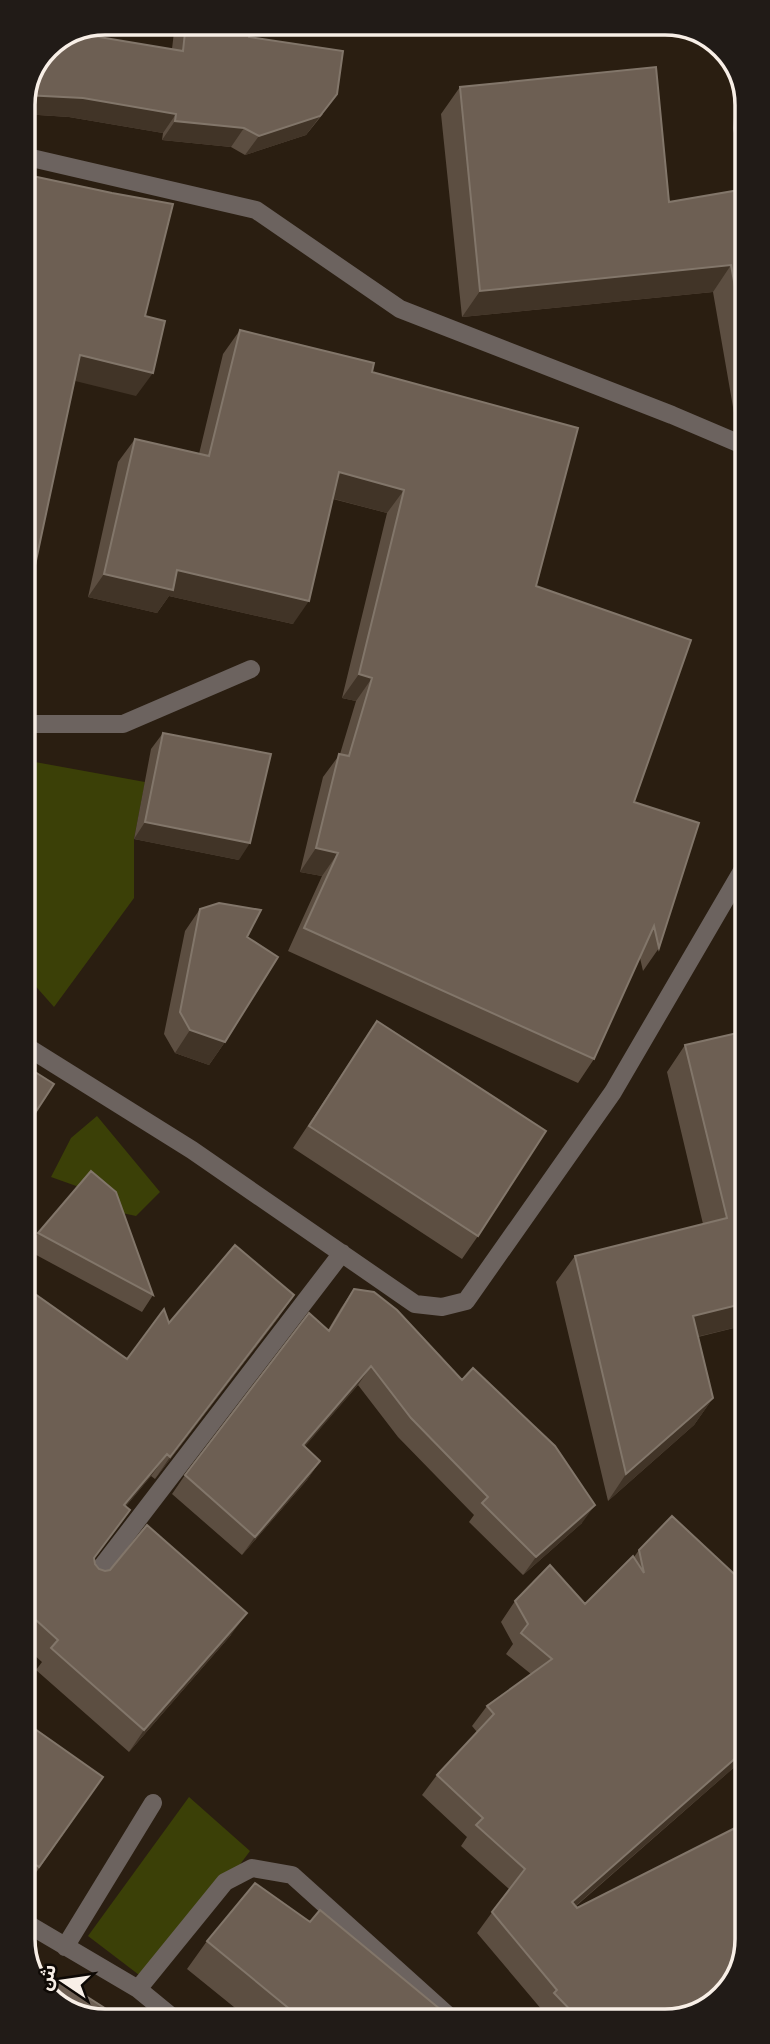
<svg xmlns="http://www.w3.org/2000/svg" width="770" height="2044" viewBox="0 0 770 2044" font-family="'PT Sans Narrow','Noto Sans Arabic',sans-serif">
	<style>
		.green { fill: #3b4007 }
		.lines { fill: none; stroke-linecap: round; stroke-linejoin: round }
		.minor { stroke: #6c635f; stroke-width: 18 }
		.wall { fill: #5c4e41 }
		.shaded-wall { fill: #413427 }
		.building { fill: #6d5f53; stroke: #82766a; stroke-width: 2 }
		.rim { fill: none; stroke: #f8efe7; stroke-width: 3.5 }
	</style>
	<rect width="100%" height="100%" fill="#2a1e11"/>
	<path class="green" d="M24,760L145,782L134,839V898L54,1007L24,973Z
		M97,1116L160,1192L136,1216L104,1209L79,1187L51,1177L71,1138Z
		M189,1797L250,1851L151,1984L88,1936Z"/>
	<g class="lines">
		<path class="minor" d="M744,107L742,128L744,136
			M23,156L256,210L400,309L672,415L745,446
			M24,724H123L251,669
			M24,1045L192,1150L415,1304L442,1307L466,1301L613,1092L746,864
			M90,1582L342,1253
			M26,1923L138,1989L177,2021
			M65,1947L153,1803
			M138,1989L225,1882L252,1868L292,1875L452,2019"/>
	</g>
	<path class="wall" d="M175,23H249V37L323,114L306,135L245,155L231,147L162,140L163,133L69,117L23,114V100L93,36L172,49Z
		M460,87L669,202L745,189V434L737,430L713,292L462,317L441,114Z
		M240,330L372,372L536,586L634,802L659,948L643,971L640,958L594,1059L578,1083L288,951L322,876L300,872L323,777L340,754L356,701L342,698L387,513L333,499L293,624L169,596L157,613L88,597L118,462L135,439L199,454L223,354Z
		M163,733L239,860L134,839L151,749Z
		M200,909L247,937L225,1042L209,1065L175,1053L164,1034L185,931Z
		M377,1021L478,1236L462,1259L293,1148Z
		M746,1031V1325L698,1337L713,1398L694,1425L608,1501L556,1282L575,1256L703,1224L667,1072L685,1045Z
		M38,1233L153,1295L142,1312L27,1250Z
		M25,1287L127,1359L169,1323L279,1317L155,1479L151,1476L126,1506L94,1559L95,1564L99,1569L231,1635L129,1752L36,1670L42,1662L25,1647Z
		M354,1289L582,1523L523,1575L469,1522L474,1515L398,1437L358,1385L304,1447L320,1461L307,1480L242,1555L172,1494L185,1475L328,1330L341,1308Z
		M639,1550L747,1586V1756L575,1907L687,2018L544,2019L539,2014L542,2010L477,1933L509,1889L461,1846L467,1837L422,1795L437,1775L477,1732L472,1726L487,1706L531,1674L506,1654L513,1644L501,1622L515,1601L585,1604L634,1557Z
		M25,1722L103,1777L26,1887Z
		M310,1922L452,2019L250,2020L187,1969L207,1941Z"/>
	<path class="shaded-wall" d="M337,94L306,135L245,155L259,136Z
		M25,95L83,98L176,114L163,133L69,117L23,114V100Z
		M175,121L244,128L231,147L162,140Z
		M731,265L713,292L462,317L480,291Z
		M80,355L153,373L136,396L63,378Z
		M339,472L404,490L387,513L323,496Z
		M24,568L34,570L24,585Z
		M177,570L309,601L293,624L169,596L157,613L88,597L104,574Z
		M359,674L372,678L356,701L342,698Z
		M145,822L250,843L239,860L134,839Z
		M316,848L338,853L322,876L300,872Z
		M190,1030L225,1042L209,1065L175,1053Z
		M294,1295L279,1317L155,1479L170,1457Z
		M746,1303V1325L675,1342L693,1316Z
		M371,1366L358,1385L290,1464L303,1445Z
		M713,1398L694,1425L608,1501L626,1474Z
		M167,1454L151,1476L109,1527L124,1505Z
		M320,1461L307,1480L242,1555L255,1537Z
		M595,1505L582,1523L523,1575L536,1557Z
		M247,1613L231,1635L129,1752L144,1730Z
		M747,1748V1756L557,1922L572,1902Z"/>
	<path class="building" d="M186,23H249V37L343,51L337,94L320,116L259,136L244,128L175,121L176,114L83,98L25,95L47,47L97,26L93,36L183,51Z
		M656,67L669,202L745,189V341L731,265L480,291L460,87Z
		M23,174L112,193L173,204L145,316L165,321L153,373L80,355L34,570L24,568Z
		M240,330L374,363L372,372L578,428L536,586L691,640L634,802L699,823L659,948L654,926L594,1059L304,928L338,853L316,848L339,754L349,756L372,678L359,674L404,490L339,472L309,601L177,570L173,590L104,574L135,439L209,456Z
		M163,733L271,754L250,843L145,822Z
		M219,903L261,910L247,937L278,957L225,1042L190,1030L180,1012L200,909Z
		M377,1021L546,1131L478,1236L309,1126Z
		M746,1031V1303L693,1316L713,1398L626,1474L575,1256L727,1218L685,1045Z
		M24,1065L54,1084L24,1130Z
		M91,1171L116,1192L153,1295L38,1233Z
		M235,1245L294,1295L170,1457L167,1454L124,1505L130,1510L94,1558L95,1564L99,1569L105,1571L110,1570L147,1525L247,1613L144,1730L51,1648L58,1640L25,1610V1287L127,1359L164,1309L169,1323Z
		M354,1289L374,1292L397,1310L462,1380L473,1368L555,1446L595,1505L536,1557L482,1503L488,1497L411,1418L371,1366L303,1445L320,1461L255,1537L185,1475L309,1313L329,1331Z
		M672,1516L747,1586V1748L572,1902L577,1908L747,1822V1939L730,1989L687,2018L579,2019L554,1993L557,1990L492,1912L525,1869L476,1825L483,1818L437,1775L494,1714L487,1706L552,1659L521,1633L528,1624L515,1601L550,1565L585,1604L633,1556L644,1573L639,1550Z
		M25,1722L103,1777L39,1867L26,1858Z
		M255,1883L310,1922L320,1910L452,2019L303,2020L207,1941Z
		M26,1960L58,1981L59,1979L125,2021H99L51,2001Z"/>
	<path d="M0 0H770V2044H0ZM105 35H665A70 70 0 0 1 735 105V1939A70 70 0 0 1 665 2009H105A70 70 0 0 1 35 1939V105A70 70 0 0 1 105 35Z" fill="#211b17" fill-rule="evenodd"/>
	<path class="rim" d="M105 35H665A70 70 0 0 1 735 105V1939A70 70 0 0 1 665 2009H105A70 70 0 0 1 35 1939V105A70 70 0 0 1 105 35Z"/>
	<g transform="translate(63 1981) rotate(283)" stroke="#0e0905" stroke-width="5" paint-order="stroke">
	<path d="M0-5L12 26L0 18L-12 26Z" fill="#f8efe7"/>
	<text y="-10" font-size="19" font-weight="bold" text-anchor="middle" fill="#f8efe7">ش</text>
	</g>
</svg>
